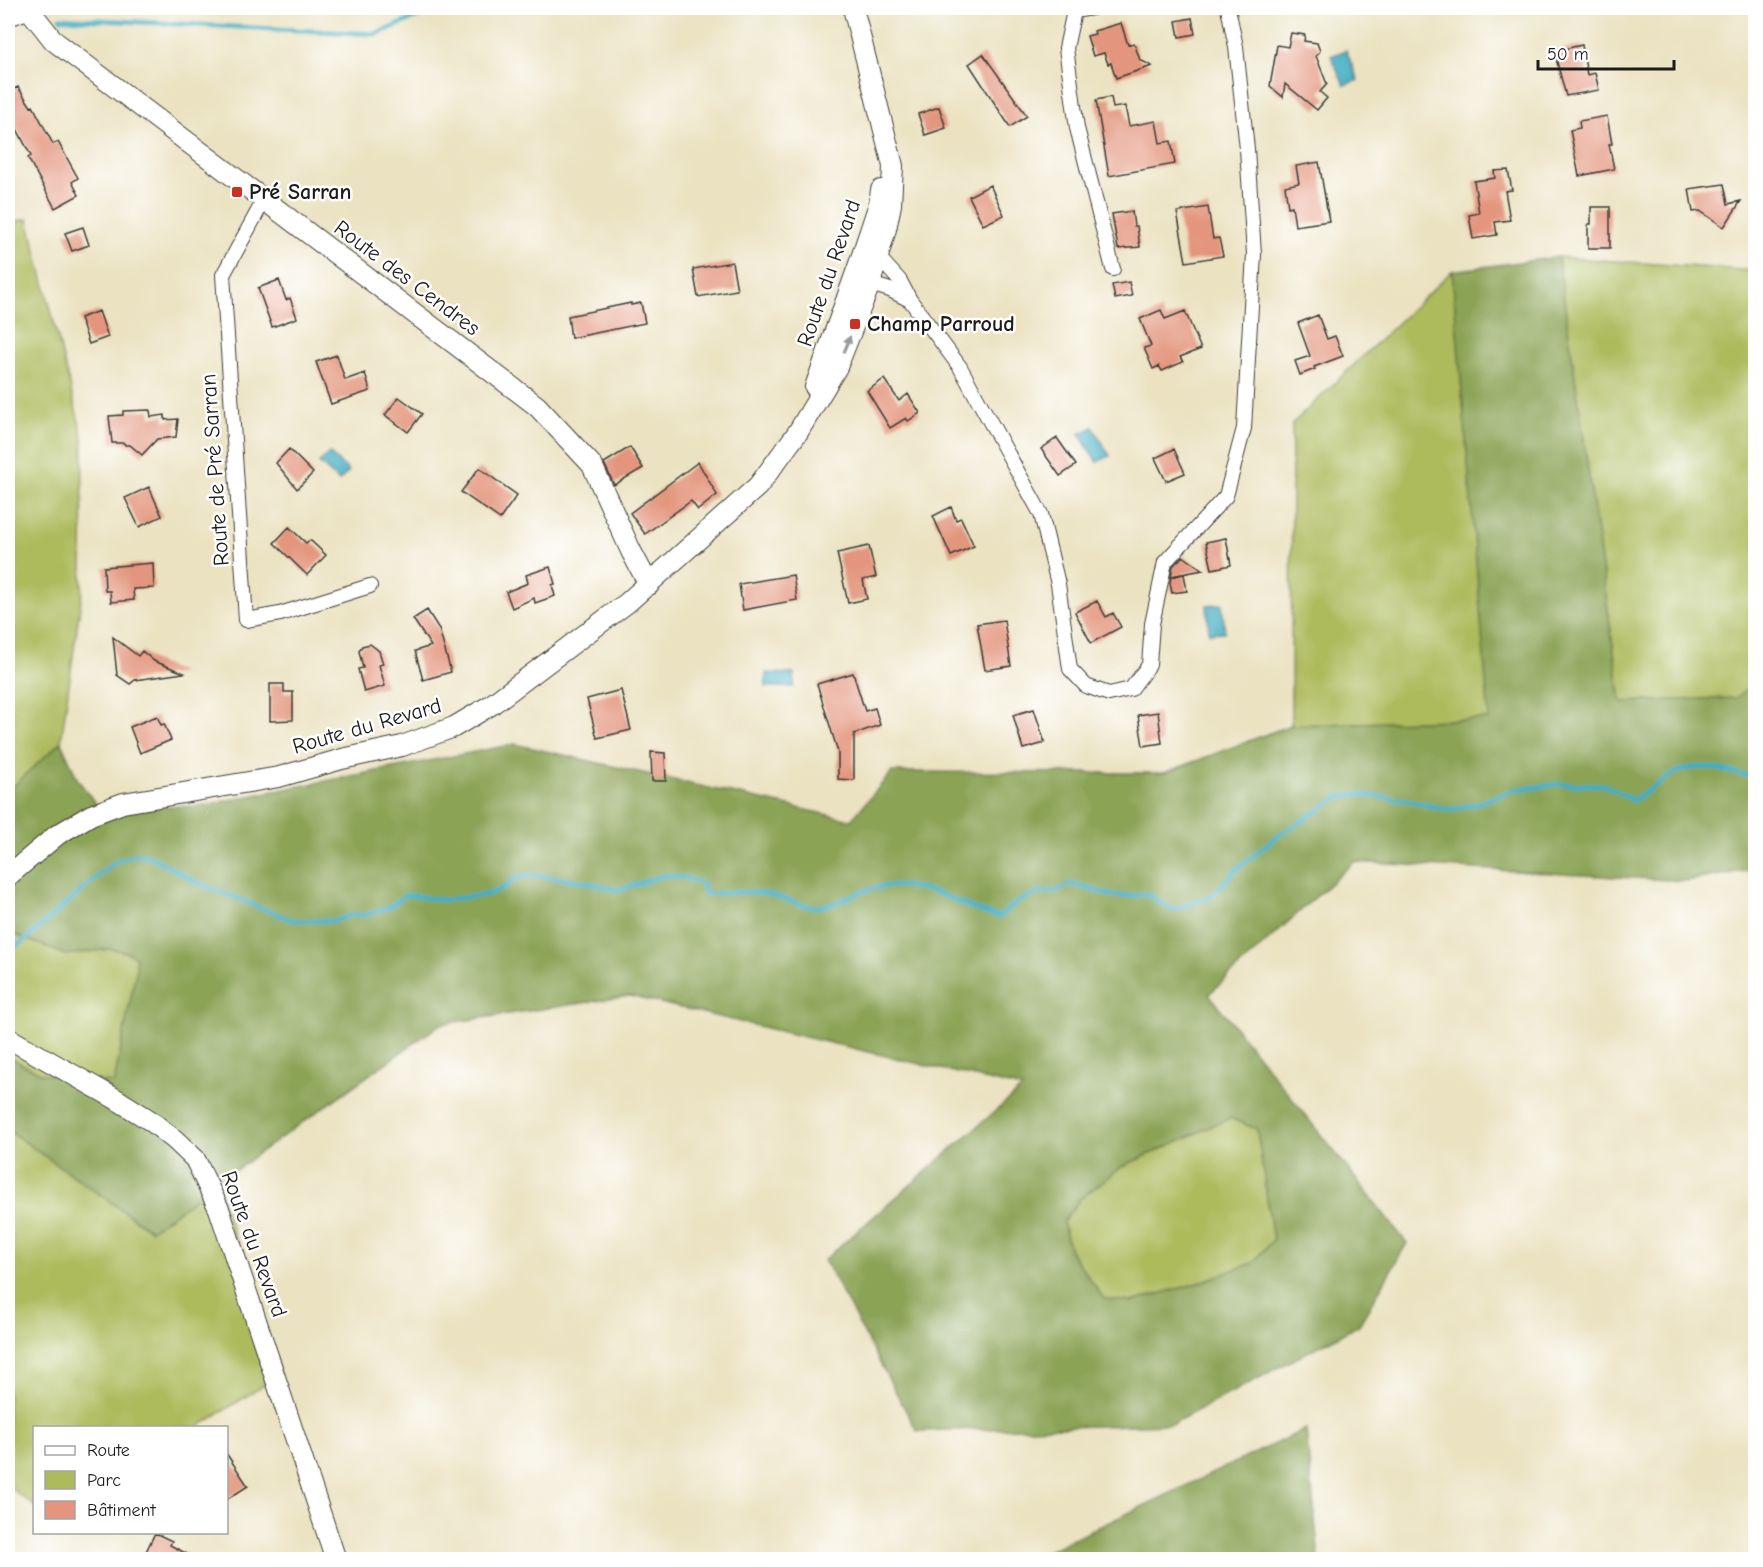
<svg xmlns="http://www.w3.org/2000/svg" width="1763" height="1567" viewBox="0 0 1763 1567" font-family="'Comic Neue',sans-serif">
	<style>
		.green { fill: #adbb5d; stroke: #646c3c; stroke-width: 1.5 }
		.forest { fill: #8aa354; stroke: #536038; stroke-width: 1.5; fill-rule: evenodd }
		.water { fill: #43adc2; stroke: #30646f; stroke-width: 1.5 }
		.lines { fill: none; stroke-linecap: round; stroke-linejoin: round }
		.stream { stroke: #43adc2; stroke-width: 5 }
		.building { fill: #e3957d }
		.street-casing { stroke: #3b3a35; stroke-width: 16 }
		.secondary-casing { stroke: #3b3a35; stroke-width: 22 }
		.street { stroke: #fff; stroke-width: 14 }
		.secondary { stroke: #fff; stroke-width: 20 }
		.oneway { fill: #999 }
		.poi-dot { fill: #c8321e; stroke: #fff; stroke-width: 2 }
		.labels { text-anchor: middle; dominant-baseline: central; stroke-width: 5; stroke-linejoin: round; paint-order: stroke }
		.poi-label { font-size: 22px; font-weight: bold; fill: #1c1c1c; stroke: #fff; text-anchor: start }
		.street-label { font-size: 22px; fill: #1c1c1c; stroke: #fff }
	</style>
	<rect width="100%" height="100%" fill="#fff"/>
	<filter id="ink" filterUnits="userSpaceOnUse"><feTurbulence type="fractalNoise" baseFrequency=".0167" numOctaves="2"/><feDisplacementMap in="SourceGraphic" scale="12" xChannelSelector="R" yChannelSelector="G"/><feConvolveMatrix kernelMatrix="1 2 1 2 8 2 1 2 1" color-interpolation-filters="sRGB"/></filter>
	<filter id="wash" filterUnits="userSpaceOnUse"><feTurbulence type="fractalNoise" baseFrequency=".008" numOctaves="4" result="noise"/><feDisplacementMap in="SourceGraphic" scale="24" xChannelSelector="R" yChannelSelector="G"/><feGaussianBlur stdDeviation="1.35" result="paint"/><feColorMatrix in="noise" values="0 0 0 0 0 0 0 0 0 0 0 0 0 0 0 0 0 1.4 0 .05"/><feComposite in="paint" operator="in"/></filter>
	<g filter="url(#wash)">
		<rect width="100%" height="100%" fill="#ebe2c1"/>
		<path class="green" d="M28,219L83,438L82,592L61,742L8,791V223Z
			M1558,257L1755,271L1756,683L1736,698L1621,702Z
			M1452,271L1490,719L1291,725L1292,424Z
			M8,932L66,955L109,949L123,951L136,957V972L114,1084L42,1074L8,1057Z
			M1230,1118L1257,1129L1273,1240L1252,1263L1198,1283L1131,1302L1104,1299L1070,1251L1063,1222L1080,1199L1123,1166Z
			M8,1130L150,1230L217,1183L280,1375L198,1427L34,1428V1506L8,1486Z"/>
		<path class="forest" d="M1558,257L1621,702L1736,698L1755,683V869L1686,881L1354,862L1209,994L1407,1243L1359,1325L1172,1424L917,1431L824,1260L1022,1088L630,996L441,1024L151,1230L8,1130V1057L42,1074L114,1083L136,972V957L123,951L109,949L66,955L8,932V791L61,742L78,780L98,807L198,806L515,744L851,820L892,772L1164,773L1291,725L1489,719L1452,271ZM1230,1118L1257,1129L1273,1240L1252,1263L1198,1283L1132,1302L1104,1299L1070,1251L1063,1222L1080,1199L1123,1166Z
			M1306,1429L1319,1559H1031Z"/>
		<path class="water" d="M1346,50L1358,80L1344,85L1331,56Z
			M1093,427L1110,456L1097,462L1079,434Z
			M329,453L349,471L339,481L319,463Z
			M1222,604L1225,632L1209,633L1207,605Z
			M766,673L794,674V687H766Z"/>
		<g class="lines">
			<path class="stream" d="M60,18L376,34L439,8
				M8,951L25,940L105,870L115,862L133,855H144L155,859L198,883L292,920L335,921L351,915H366L389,907L406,895L445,900L484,895L501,890L514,879L531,875L580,881L619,890L665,875L686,878L702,884L706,894C728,893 749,890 771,895C784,898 803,907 815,907C832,907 852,894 868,890C883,885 898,885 913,887C946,892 970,911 1000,917L1016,903L1037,893L1056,891L1072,884L1110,895L1130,896L1147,894L1173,910L1212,896L1237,869L1272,840L1339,797L1357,794L1407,800L1448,810L1476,804L1513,790L1559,784L1604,785L1633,800C1648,793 1664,778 1677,772C1703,761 1730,772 1756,778"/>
		</g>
		<g id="blocks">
			<path class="building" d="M1192,18L1195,34L1179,37L1176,21Z
				M1121,23L1128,45L1134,43L1140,60L1152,66L1116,78L1111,63L1108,64L1104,53L1093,56L1087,36L1095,34L1094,31Z
				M1291,33L1305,35L1304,41L1317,43L1320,51L1316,56L1327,84L1320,92L1327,98L1317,110L1285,84L1283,97L1270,86L1277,45L1288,47Z
				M1582,45L1587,75L1595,73L1599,90L1566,96L1554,51Z
				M983,54L1027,116L1010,127L969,64Z
				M18,87L31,107L33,106L53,144L58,142L78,178L72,182L79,195L55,208L28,158L31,156L8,112V92Z
				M1111,97L1113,108L1125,106L1129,126L1156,121L1160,143L1171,141L1175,164L1109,176L1096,100Z
				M939,107L946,128L925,135L918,114Z
				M1607,116L1612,144H1609L1614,169L1579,176L1570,130L1580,128L1579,121Z
				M1319,162L1329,221L1295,226L1292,206L1288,207L1285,186L1299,183L1296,166Z
				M1508,170L1512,190L1505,191L1510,220L1495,222L1497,235L1473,239L1469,215L1479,213L1474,181L1495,178L1494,171Z
				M1724,184L1728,204L1741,201L1724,227L1700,211L1693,212L1689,189Z
				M990,185L1004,215L983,225L969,196Z
				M1208,207L1213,239L1219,238L1223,256L1186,262L1177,212Z
				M1591,207H1610V248H1588V224H1591Z
				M1132,211L1134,226H1137L1140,247L1118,249L1112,214Z
				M83,227L89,245L72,251L65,233Z
				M732,262L737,290L698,297L693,269Z
				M279,280L286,300L290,298L297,318L272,327L258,288Z
				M1129,282L1132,296L1115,299L1112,285Z
				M631,303V305L641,303L645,323L571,338L568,316Z
				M1161,310L1165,319L1185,311L1201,349L1180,357L1183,362L1162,371L1159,366L1153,369L1144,348L1151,346L1140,319Z
				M99,311L108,337L89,344L80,318Z
				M1318,315L1327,339L1335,336L1343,356L1314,367L1315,369L1300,375L1295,361L1310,356L1298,323Z
				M337,355L345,380L365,373L370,391L331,404L316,362Z
				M884,379L899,401L908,394L920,413L908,421L906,418L890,428L867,391Z
				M399,397L422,414L408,432L385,415Z
				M150,410L151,417L165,415V420L178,419L176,437L157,439L142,455L130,445H125L124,443H112L109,416L123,415V411Z
				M1057,438L1076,465L1060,476L1041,449Z
				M630,447L643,468L614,485L604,463Z
				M289,449L313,473L297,489L276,463Z
				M1174,449L1185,473L1166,481L1155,458Z
				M698,462L717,495L698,510L691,501L645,534L630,513Z
				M479,468L517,495L500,519L461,492Z
				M149,487L162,516L139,527L125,498Z
				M951,507L956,520L961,518L974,546L951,556L933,516Z
				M289,527L306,543L310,540L326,555L307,575L274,543Z
				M1226,538L1231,565L1212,569L1206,542Z
				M869,546L876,577L863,580L867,599L848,603L837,553Z
				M1183,556L1203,570L1171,576L1173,566Z
				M153,563L154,588L133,589L134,600L111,602L110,591H105L104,567Z
				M550,567L555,584L552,585L555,596L535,603L534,598L512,608L506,592L528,583L526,575Z
				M1184,574L1187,591L1172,593L1170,583L1171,577Z
				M793,575L797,600L743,610L739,584Z
				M1097,601L1106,617L1113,613L1121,627L1091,643L1075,612Z
				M427,610L439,629L451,672L423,680L415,651L431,646L413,619Z
				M1004,620L1011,666L985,670L977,624Z
				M113,637L138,656L142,651L154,661L184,673L135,680L130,684L117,675Z
				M370,644L379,651L383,664L379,665L385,686L364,692L358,669L363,668L359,651L362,646Z
				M853,673L865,711L875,708L880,725L854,734V780L838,779V752L817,684Z
				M270,684H284V692H293V720L270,721Z
				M621,690L631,730L597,738L587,699Z
				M1034,709L1045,743L1023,749L1013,715Z
				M1158,712L1162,743L1143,746L1138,715Z
				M157,716L161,725L164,724L171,740L140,753L130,727Z
				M651,752L665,753L666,781H652Z
				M226,1453L248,1486L226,1500Z
				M155,1533L172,1541L170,1545L198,1560H142Z"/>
		</g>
	</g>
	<g filter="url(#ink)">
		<use href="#blocks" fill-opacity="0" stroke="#3b3a35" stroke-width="1.5"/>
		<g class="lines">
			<defs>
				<path id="street" d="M1092,8L1074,11L1066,48L1077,128L1113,269
					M8,17H14L30,11
					M264,200L223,275L246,620L280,614L370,586
					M870,261L877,260L883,262L900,281L910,300L960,367L1041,514L1058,584L1070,669L1086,686L1109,694L1131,689L1149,665L1152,624L1165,562L1226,496L1244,428L1254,254L1247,149L1236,47L1228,8
					M866,277L870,284L890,290L910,300"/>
				<path id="secondary" d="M28,8L54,41L537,406L592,465L631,551L649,585
					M815,387L859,264L879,204L881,190
					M8,876L57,835L91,815L123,803L279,777L342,759L402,746L454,727L491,705L627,603L758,486L798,432L837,367L870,284L886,229L891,205L893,166L853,8
					M8,1038L116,1099L151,1121L175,1140L195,1159L219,1209L336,1560"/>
			</defs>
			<use href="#street" class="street-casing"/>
			<use href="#secondary" class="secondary-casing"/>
			<use href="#street" class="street"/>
			<use href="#secondary" class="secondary"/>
		</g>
		<defs><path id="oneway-solid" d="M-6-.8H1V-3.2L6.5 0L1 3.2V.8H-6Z" transform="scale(1.5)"/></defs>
		<use class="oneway" href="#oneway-solid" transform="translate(847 344) rotate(-68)"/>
	</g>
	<g class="poi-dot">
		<rect x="231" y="186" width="12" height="12" rx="3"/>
		<rect x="849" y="318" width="12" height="12" rx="3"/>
	</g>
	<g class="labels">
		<g class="poi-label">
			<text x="249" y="192">Pré Sarran</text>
			<text x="867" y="324">Champ Parroud</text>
		</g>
		<g class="street-label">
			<text transform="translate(829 273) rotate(-71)">Route du Revard</text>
			<text transform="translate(407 278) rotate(37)">Route des Cendres</text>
			<text transform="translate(215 470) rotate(-94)">Route de Pré Sarran</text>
			<text transform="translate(367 726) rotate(-16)">Route du Revard</text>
			<text transform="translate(254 1244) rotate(70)">Route du Revard</text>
		</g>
	</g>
	<rect width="1763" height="1567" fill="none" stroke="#fff" stroke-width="30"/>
	<rect x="33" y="1426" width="195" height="108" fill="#ffffff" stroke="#a4a4a4" stroke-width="1.5"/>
	<rect x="45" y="1446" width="30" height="9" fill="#ffffff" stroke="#a4a4a4" stroke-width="1.5"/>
	<text x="87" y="1456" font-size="18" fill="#1c1c1c">Route</text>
	<rect x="45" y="1471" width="30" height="18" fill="#adbb5d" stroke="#a4a4a4" stroke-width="1.5"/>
	<text x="87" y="1486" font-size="18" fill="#1c1c1c">Parc</text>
	<rect x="45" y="1501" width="30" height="18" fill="#e3957d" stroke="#a4a4a4" stroke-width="1.5"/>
	<text x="87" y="1516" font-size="18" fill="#1c1c1c">Bâtiment</text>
	<path d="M1538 60v9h136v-9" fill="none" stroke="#1c1c1c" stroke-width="3"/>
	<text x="1547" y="60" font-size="18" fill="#1c1c1c" stroke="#ffffff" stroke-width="4.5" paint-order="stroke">50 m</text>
</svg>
